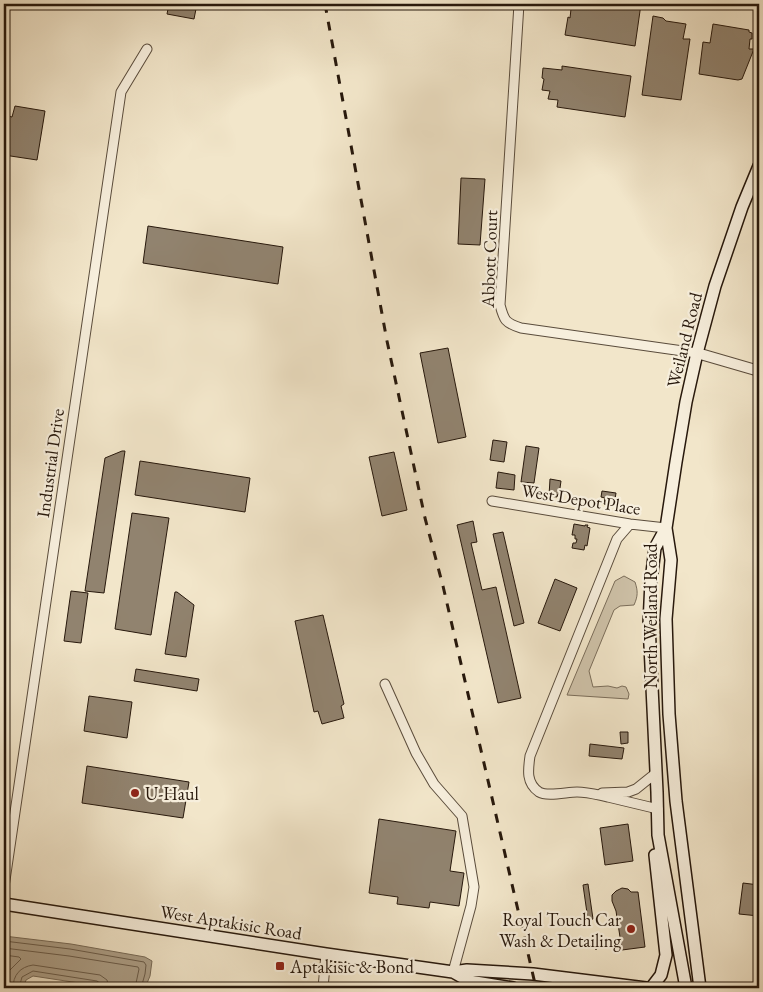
<svg xmlns="http://www.w3.org/2000/svg" width="763" height="992" viewBox="0 0 763 992" font-family="'EB Garamond',serif">
	<style>
		.green { fill: #cfc3aa; stroke: #7b6e5b }
		.water { fill: #ada089; stroke: #776a57 }
		.lines { fill: none; stroke-linecap: round; stroke-linejoin: round }
		.shore { stroke: #6a5c4a; stroke-width: 1 }
		.building { fill: #91836f; stroke: #27180c }
		.minor-casing { stroke: #5a4c3c; stroke-width: 11 }
		.tertiary-casing { stroke: #5a4c3c; stroke-width: 12 }
		.secondary-casing { stroke: #27180c; stroke-width: 14 }
		.minor { stroke: #f7efdd; stroke-width: 9 }
		.tertiary { stroke: #f7efdd; stroke-width: 10 }
		.secondary { stroke: #f7efdd; stroke-width: 11 }
		.rail { stroke: #27180c; stroke-width: 3; stroke-dasharray: 9 9; stroke-linecap: butt }
		.poi-dot { fill: #8f2418; stroke: #f7efdd; stroke-width: 2 }
		.labels { text-anchor: middle; dominant-baseline: central; stroke-width: 4.5; stroke-linejoin: round; paint-order: stroke }
		.street-label { font-size: 18px; fill: #27180c; stroke: #f7efdd }
		.poi-label { font-size: 18px; fill: #27180c; stroke: #f7efdd; text-anchor: start }
	</style>
	<rect width="100%" height="100%" fill="#f2e6ca"/>
	<filter id="stains"><feTurbulence type="fractalNoise" baseFrequency=".004" numOctaves="4"/><feColorMatrix values="0 0 0 0 .2 0 0 0 0 .09 0 0 0 0 .02 0 0 0 .5 -.17"/></filter>
	<radialGradient id="worn" r=".72"><stop offset=".6" stop-color="#630" stop-opacity="0"/><stop offset="1" stop-color="#630" stop-opacity=".3"/></radialGradient>
	<path class="green" d="M624,576L635,582C638,591 638,596 634,605L620,606L614,610L589,671L593,687L608,686L617,688L622,686L626,687L629,694L628,699L567,695L615,581Z"/>
	<path class="water" d="M4,936L71,944L145,957L152,961L150,976L145,988H112L33,976L26,980L23,988H4Z"/>
	<g class="lines">
		<path class="shore" d="M4,941L70,949L144,962L146,965L145,974L141,988
			M4,948L69,956L138,967L139,969L135,988
			M4,955L19,957L21,959L9,971L5,983V988
			M13,988C13,975 20,967 33,965L100,975L107,980L109,988
			M19,988L22,977L33,971L97,981L101,984L102,988"/>
	</g>
	<path class="building" d="M169,4H197L194,19L167,14Z
		M570,4H641L635,46L565,35L568,17L570,18L571,9H569Z
		M653,16L663,18L666,21L686,24L683,39H690L681,100L642,95Z
		M713,24L749,30V32L752,33V39H750L749,49H754L742,79L738,80L699,74L703,42L710,43Z
		M562,66L631,76L625,117L557,107L558,100L548,99L550,91L542,90L544,79L542,78L543,68L562,70Z
		M15,106L45,111L37,160L4,155V115L12,117Z
		M461,178L485,179L480,245L458,244Z
		M148,226L283,247L278,284L143,263Z
		M448,348L466,437L438,443L420,353Z
		M493,440L507,442L504,462L490,460Z
		M526,446L539,448L534,483L521,482Z
		M122,451H125L104,593L85,591L105,458Z
		M394,452L407,510L382,516L369,457Z
		M140,461L250,478L245,512L135,495Z
		M498,472L515,475L514,490L496,488Z
		M550,479L561,481L559,495L558,494L557,497L549,496Z
		M602,491L616,493L614,506L604,504L605,498L601,497Z
		M132,513L169,518L151,635L115,629Z
		M473,521L477,542L471,543L482,590L496,587L521,698L498,703L457,525Z
		M574,524L585,526V525H588L587,527L590,528L587,546L585,545L584,550L572,548L573,543H576L577,539H575V535H572Z
		M503,532L524,623L514,626L493,534Z
		M555,579L577,588L560,631L538,623Z
		M71,591L88,593L81,643L64,641Z
		M175,592H177L194,605L186,657L165,654Z
		M323,615L344,704L341,706L344,718L322,724L318,711L314,712L295,621Z
		M136,669L199,679L197,691L134,681Z
		M89,696L132,702L127,738L84,731Z
		M620,732H628V743L621,744Z
		M590,744L624,748L622,759L589,756Z
		M87,766L189,782L183,818L82,803Z
		M379,819L456,831L450,871L464,873L459,906L430,902L429,908L397,904L398,897L369,893Z
		M628,824L633,861L605,865L600,828Z
		M743,883L759,885V916L739,914Z
		M588,884L593,919L588,920L583,885Z
		M622,888L628,889L631,892H638L645,947L622,950L616,911L612,901V895L616,891Z
		M601,937L605,941L596,950L592,946Z"/>
	<g class="lines">
		<defs>
			<path id="minor" d="M519,4L500,305C504,320 505,323 521,328L697,353
				M492,501L630,524L666,528
				M630,524L617,539L530,756C528,770 526,783 539,792C547,797 567,792 577,792C588,792 598,795 608,797C625,801 641,805 658,809
				M385,684L416,753L434,784L462,816L474,887L471,906L453,972
				M602,793L628,792L636,789L656,773
				M4,887L121,92L147,49
				M323,988L326,954"/>
			<path id="tertiary" d="M697,353L759,371"/>
			<path id="secondary" d="M666,528L655,548L651,581L649,624L657,792L658,835L686,988
				M4,904L326,954L453,972L467,970L533,974L646,988
				M453,972L469,981L513,988
				M651,988L661,975L666,955L655,855
				M700,988L676,801L669,714L666,619L671,560L666,528L676,462L686,402L697,353L715,286L742,207L759,166"/>
		</defs>
		<use href="#minor" class="minor-casing"/>
		<use href="#tertiary" class="tertiary-casing"/>
		<use href="#secondary" class="secondary-casing"/>
		<use href="#minor" class="minor"/>
		<use href="#tertiary" class="tertiary"/>
		<use href="#secondary" class="secondary"/>
		<path class="rail" d="M325,4L387,341L425,518L443,586L536,988"/>
	</g>
	<g class="poi-dot">
		<circle cx="135" cy="793" r="5"/>
		<circle cx="631" cy="929" r="5"/>
		<rect x="275" y="961" width="10" height="10" rx="2.5"/>
	</g>
	<g class="labels">
		<g class="street-label">
			<text transform="translate(489 259) rotate(-88)">Abbott Court</text>
			<text transform="translate(684 340) rotate(-76)">Weiland Road</text>
			<text transform="translate(50 463) rotate(-82)">Industrial Drive</text>
			<text transform="translate(581 499) rotate(9)">West Depot Place</text>
			<text transform="translate(650 616) rotate(-90)">North Weiland Road</text>
			<text transform="translate(231 922) rotate(9)">West Aptakisic Road</text>
		</g>
		<g class="poi-label">
			<text x="145" y="793">U-Haul</text>
			<text x="621" y="919" text-anchor="end">Royal Touch Car<tspan x="621" dy="21">Wash &amp; Detailing</tspan></text>
			<text x="290" y="966">Aptakisic &amp; Bond</text>
		</g>
	</g>
	<rect width="763" height="992" fill="none" stroke="#f2e6ca" stroke-width="20"/>
	<rect x="5" y="5" width="753" height="982" fill="none" stroke="#27180c" stroke-width="2.5"/>
	<rect x="10" y="10" width="743" height="972" fill="none" stroke="#27180c"/>
	<rect width="100%" height="100%" filter="url(#stains)"/>
	<rect width="100%" height="100%" fill="url(#worn)"/>
</svg>
